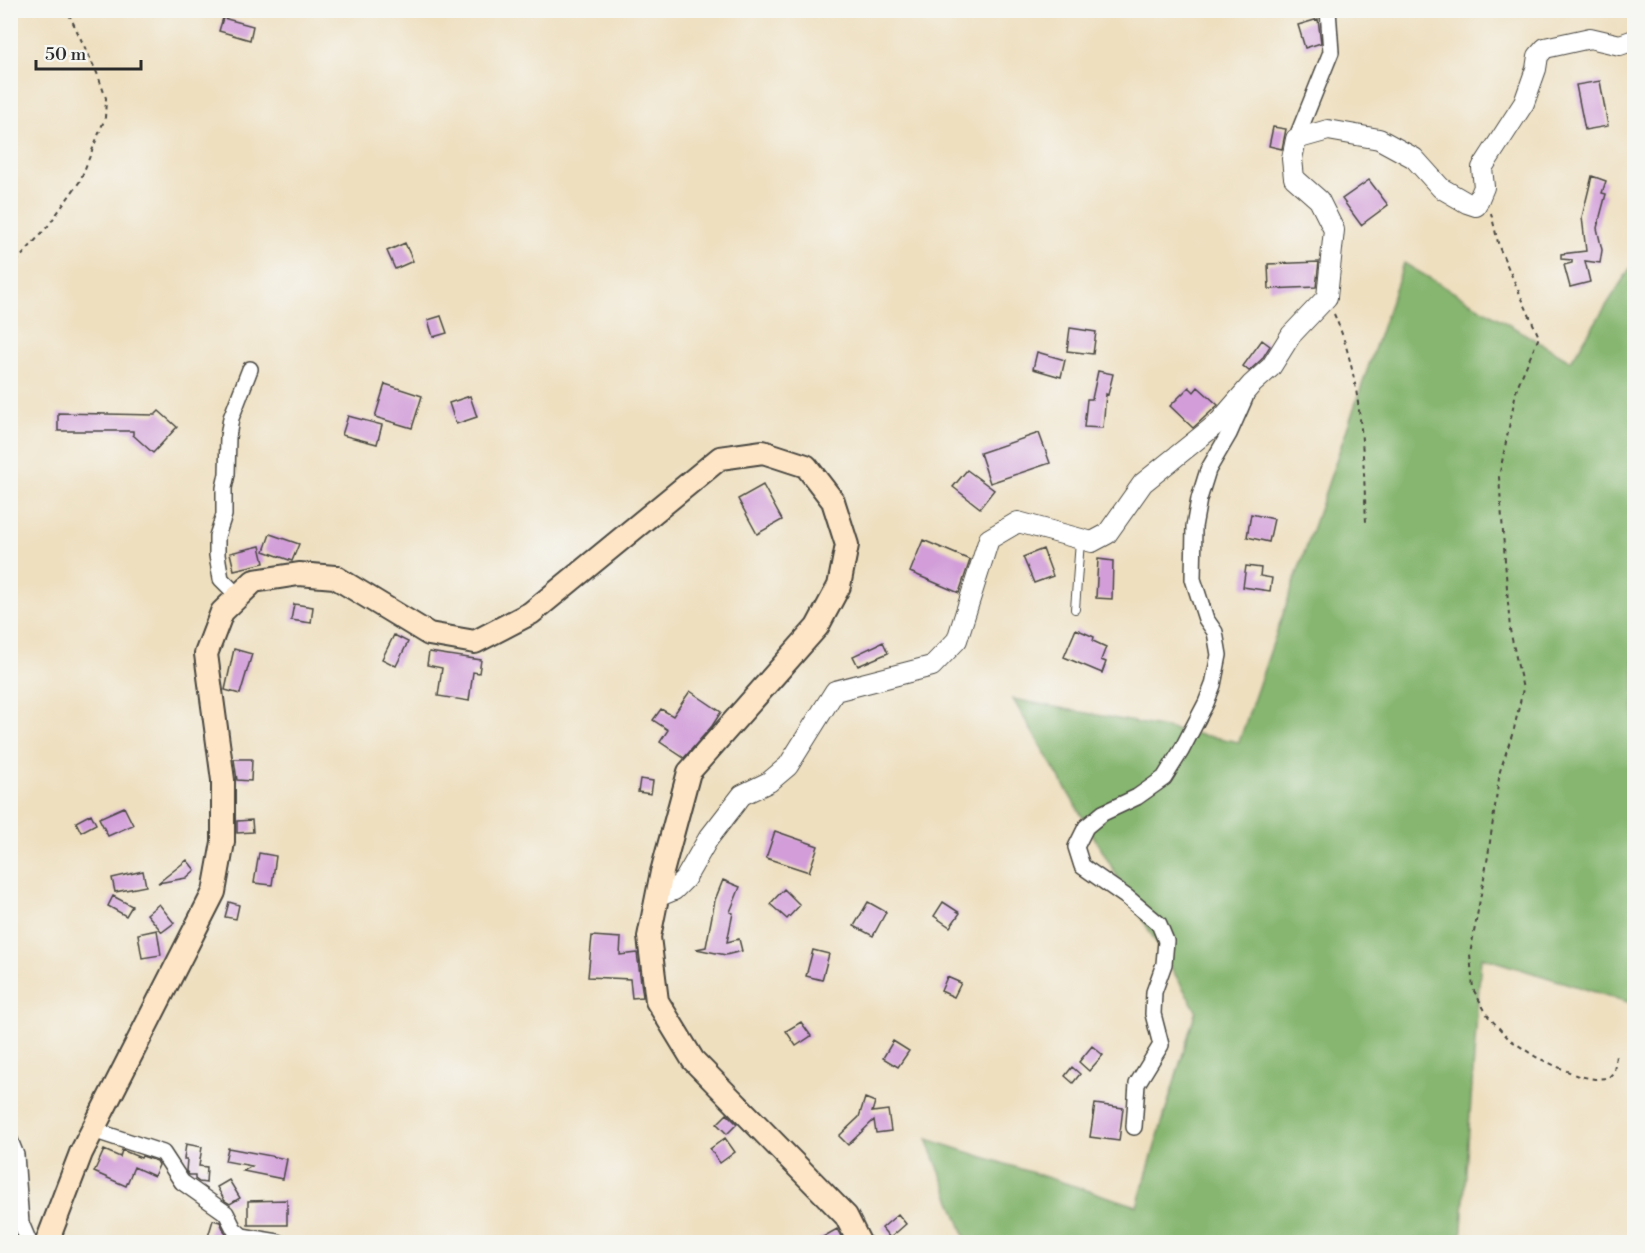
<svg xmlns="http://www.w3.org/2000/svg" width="1645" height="1253" viewBox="0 0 1645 1253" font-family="'Libre Bodoni',serif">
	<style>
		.forest { fill: #86b670; stroke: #58704e; stroke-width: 1.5 }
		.building { fill: #d29dd9 }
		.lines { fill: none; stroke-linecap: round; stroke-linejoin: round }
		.service-casing { stroke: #484641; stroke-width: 10 }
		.minor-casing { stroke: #484641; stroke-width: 18 }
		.tertiary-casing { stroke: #484641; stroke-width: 22 }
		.secondary-casing { stroke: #484641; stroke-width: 26 }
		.path { stroke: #484641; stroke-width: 2; stroke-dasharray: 4.5 4.5; stroke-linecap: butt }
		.service { stroke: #fff; stroke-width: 8 }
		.minor { stroke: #fff; stroke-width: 15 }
		.tertiary { stroke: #fff; stroke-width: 20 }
		.secondary { stroke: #fde5c5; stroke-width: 22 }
	</style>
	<rect width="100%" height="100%" fill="#f6f6f2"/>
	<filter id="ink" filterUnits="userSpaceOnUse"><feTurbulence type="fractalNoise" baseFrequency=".0167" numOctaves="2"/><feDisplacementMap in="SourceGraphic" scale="12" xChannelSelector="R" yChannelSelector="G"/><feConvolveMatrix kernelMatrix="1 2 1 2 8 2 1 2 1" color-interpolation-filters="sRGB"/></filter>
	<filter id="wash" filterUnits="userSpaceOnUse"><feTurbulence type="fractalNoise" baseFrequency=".008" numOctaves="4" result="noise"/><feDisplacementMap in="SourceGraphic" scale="24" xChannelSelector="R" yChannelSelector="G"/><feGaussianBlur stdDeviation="1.35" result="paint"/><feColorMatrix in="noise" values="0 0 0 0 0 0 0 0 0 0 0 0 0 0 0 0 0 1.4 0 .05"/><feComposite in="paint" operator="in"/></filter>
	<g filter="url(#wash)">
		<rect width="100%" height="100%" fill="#eedfbf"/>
		<path class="forest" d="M1634,262V1004L1481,957L1461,1242H967L927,1139L1137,1206L1196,1010L1013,699L1239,742L1404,263L1571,361Z"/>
		<g id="blocks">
			<path class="building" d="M223,18L253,26L250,40L219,31Z
				M1318,19L1321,43L1305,48L1298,25Z
				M1600,81L1608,126L1585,130L1576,85Z
				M1273,127L1286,129L1282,149L1269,146Z
				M1592,176L1606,181L1602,193L1606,194L1597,228L1602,250L1600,263L1585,261L1590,282L1570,287L1564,265L1572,263V260L1561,259V254L1586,251L1582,217Z
				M1369,180L1388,205L1361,225L1342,199Z
				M405,243L413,261L395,269L387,251Z
				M1319,262L1316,287L1269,289L1268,264Z
				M441,316L447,333L433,337L428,320Z
				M1070,328L1096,332L1093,354L1067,351Z
				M1262,340L1270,346L1262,359L1249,371L1243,366Z
				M1037,352L1065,360L1061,377L1033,369Z
				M1098,371L1113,374L1108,395L1106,394L1103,428L1084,427L1087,399H1092Z
				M385,384L422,396L412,428L375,417Z
				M1189,387L1194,392L1198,387L1218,405L1193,428L1170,406Z
				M470,396L477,417L456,424L449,403Z
				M159,411L177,427L153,453L133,435V431H58V413L155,415Z
				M348,416L382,425L377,444L342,435Z
				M1039,433L1050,463L990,483L980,453Z
				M967,470L994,490L980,508L953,487Z
				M763,485L782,520L757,534L738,499Z
				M1251,514L1274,519L1269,542L1247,537Z
				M270,534L299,544L292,561L264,551Z
				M923,540L970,560L959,593L910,572Z
				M260,546L264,563L234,570L230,553Z
				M1043,549L1053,576L1034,583L1023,557Z
				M1098,559L1113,561L1112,599L1096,598Z
				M1246,566L1261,568L1260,576L1272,578L1270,591L1243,587Z
				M294,604L313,607L311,623L291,620Z
				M1076,629L1094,637L1093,641L1106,647L1101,660L1106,662L1102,673L1064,657Z
				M394,635L408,642L396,666L382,659Z
				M883,642L888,653L858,666L853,656Z
				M234,649L252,654L240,694L225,690Z
				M429,652L481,660L479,673L473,672L469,701L438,696L442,668L427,665Z
				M690,691L721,712L712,726L684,758L660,742L668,730L653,720L661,709L673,716Z
				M234,759H252L251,781L237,780Z
				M640,779L653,781L651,794L638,792Z
				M124,807L133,825L108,836L99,818Z
				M91,814L96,824L81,832L76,822Z
				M252,820L253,832L237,833V821Z
				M775,831L818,846L809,872L766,858Z
				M259,853L276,856L272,885L254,883Z
				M187,860L195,870L186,878L158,883Z
				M143,871L146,886L115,892L112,878Z
				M723,880L740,887L730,912L733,913L727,942L739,939L742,951L726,955L696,949L706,947L715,900Z
				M784,889L800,905L787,919L770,904Z
				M113,896L132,906L126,916L108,906Z
				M229,902L239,905L236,919L225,917Z
				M868,902L886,912L873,936L854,926Z
				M943,902L960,913L950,927L934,916Z
				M159,904L174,923L162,932L147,914Z
				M157,930L161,955L142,958L138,934Z
				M592,936L621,938L620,955L637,953L643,997L632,998L630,979L588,977Z
				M813,950L829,954L822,980L806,976Z
				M947,977L961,983L954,997L941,991Z
				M801,1022L811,1036L796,1046L786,1031Z
				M893,1041L909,1051L898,1067L883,1058Z
				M1092,1046L1103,1055L1089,1071L1079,1062Z
				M1072,1067L1080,1074L1073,1083L1065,1076Z
				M865,1098L875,1102L872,1112L888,1110L891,1131L876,1133L874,1120L848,1145L839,1136L859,1117Z
				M1095,1104L1123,1108L1119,1141L1090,1137Z
				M727,1114L737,1124L727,1134L717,1124Z
				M725,1138L735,1152L720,1163L710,1149Z
				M186,1144L202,1147L199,1166L207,1167L206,1183L199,1182L195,1179V1175H189L186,1171L187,1159H184Z
				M228,1148L287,1159L283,1179L243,1171L252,1166L225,1161Z
				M104,1150L120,1157L122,1150L141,1158L142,1156L157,1161L159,1165L154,1176L134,1167L126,1186L94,1172Z
				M229,1180L240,1198L230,1204L225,1201L217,1187Z
				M287,1200V1225H248V1201Z
				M898,1214L906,1224L890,1238L882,1228Z
				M213,1220L220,1222L226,1235L224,1242L207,1240Z
				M837,1229L844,1242H814Z"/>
		</g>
	</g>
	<g filter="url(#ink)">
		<use href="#blocks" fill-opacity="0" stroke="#484641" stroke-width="1.5"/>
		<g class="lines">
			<defs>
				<path id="service" d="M1075,609L1080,541"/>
				<path id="minor" d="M1296,139L1331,52L1328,10
					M238,596L221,579L217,555V536L224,515V488L227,474L228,437L231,418L250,369
					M1134,1127L1137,1084L1161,1045L1153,1014L1154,992L1164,964L1166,941L1159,924L1128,898L1082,866L1076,847L1086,827L1103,813L1137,797L1164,778L1181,751L1206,703L1213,685L1219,655L1215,632L1206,619L1193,579L1194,527L1199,499L1208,470L1229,434L1245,398
					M93,1130L163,1153L182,1182L226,1213L234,1229L242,1236L278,1242
					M10,1140L16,1155L21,1223L29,1242"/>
				<path id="tertiary" d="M657,897L674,890L685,879L708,839L742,795L769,782L788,766L835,691L932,666L957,640L989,539L1018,522L1092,542L1107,534L1143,483L1219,422L1251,385L1271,367L1291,335L1327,297L1334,230L1319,200L1294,178L1292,159L1296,139L1328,130L1379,139L1414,158L1441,188L1467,203L1476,206L1484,187L1482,168L1524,103L1536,69L1538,56L1545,48L1590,38L1620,45L1634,40"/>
				<path id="secondary" d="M47,1242L81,1153L214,892L223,842V780L206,654L222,612L254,581L299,574L335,577L429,634L475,642L531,613L720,458L763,452L806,466L833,501L847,545L839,586L817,627L689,772L662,872L649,937L657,1001L693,1060L846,1216L859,1242"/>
			</defs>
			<use href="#service" class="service-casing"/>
			<use href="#minor" class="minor-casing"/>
			<use href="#tertiary" class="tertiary-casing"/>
			<use href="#secondary" class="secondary-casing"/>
			<path class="path" d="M1491,213L1499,247L1539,337L1517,387L1499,477L1510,630L1523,689L1514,729L1500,771L1488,856L1470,954L1473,989L1488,1016L1509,1039L1536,1057L1578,1076L1595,1079L1608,1078L1614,1072L1616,1055
				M10,269L48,226L80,181L105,118L106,98L97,73L67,10
				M1334,314C1363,379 1363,453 1366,523"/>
			<use href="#service" class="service"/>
			<use href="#minor" class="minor"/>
			<use href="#tertiary" class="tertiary"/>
			<use href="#secondary" class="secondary"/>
		</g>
	</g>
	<rect width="1645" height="1253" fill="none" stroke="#f6f6f2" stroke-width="36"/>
	<path d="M36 60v9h105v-9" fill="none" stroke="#2b2b2b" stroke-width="3"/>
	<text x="45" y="60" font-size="18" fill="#2b2b2b" stroke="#f6f6f2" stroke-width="4.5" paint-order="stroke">50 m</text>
</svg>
